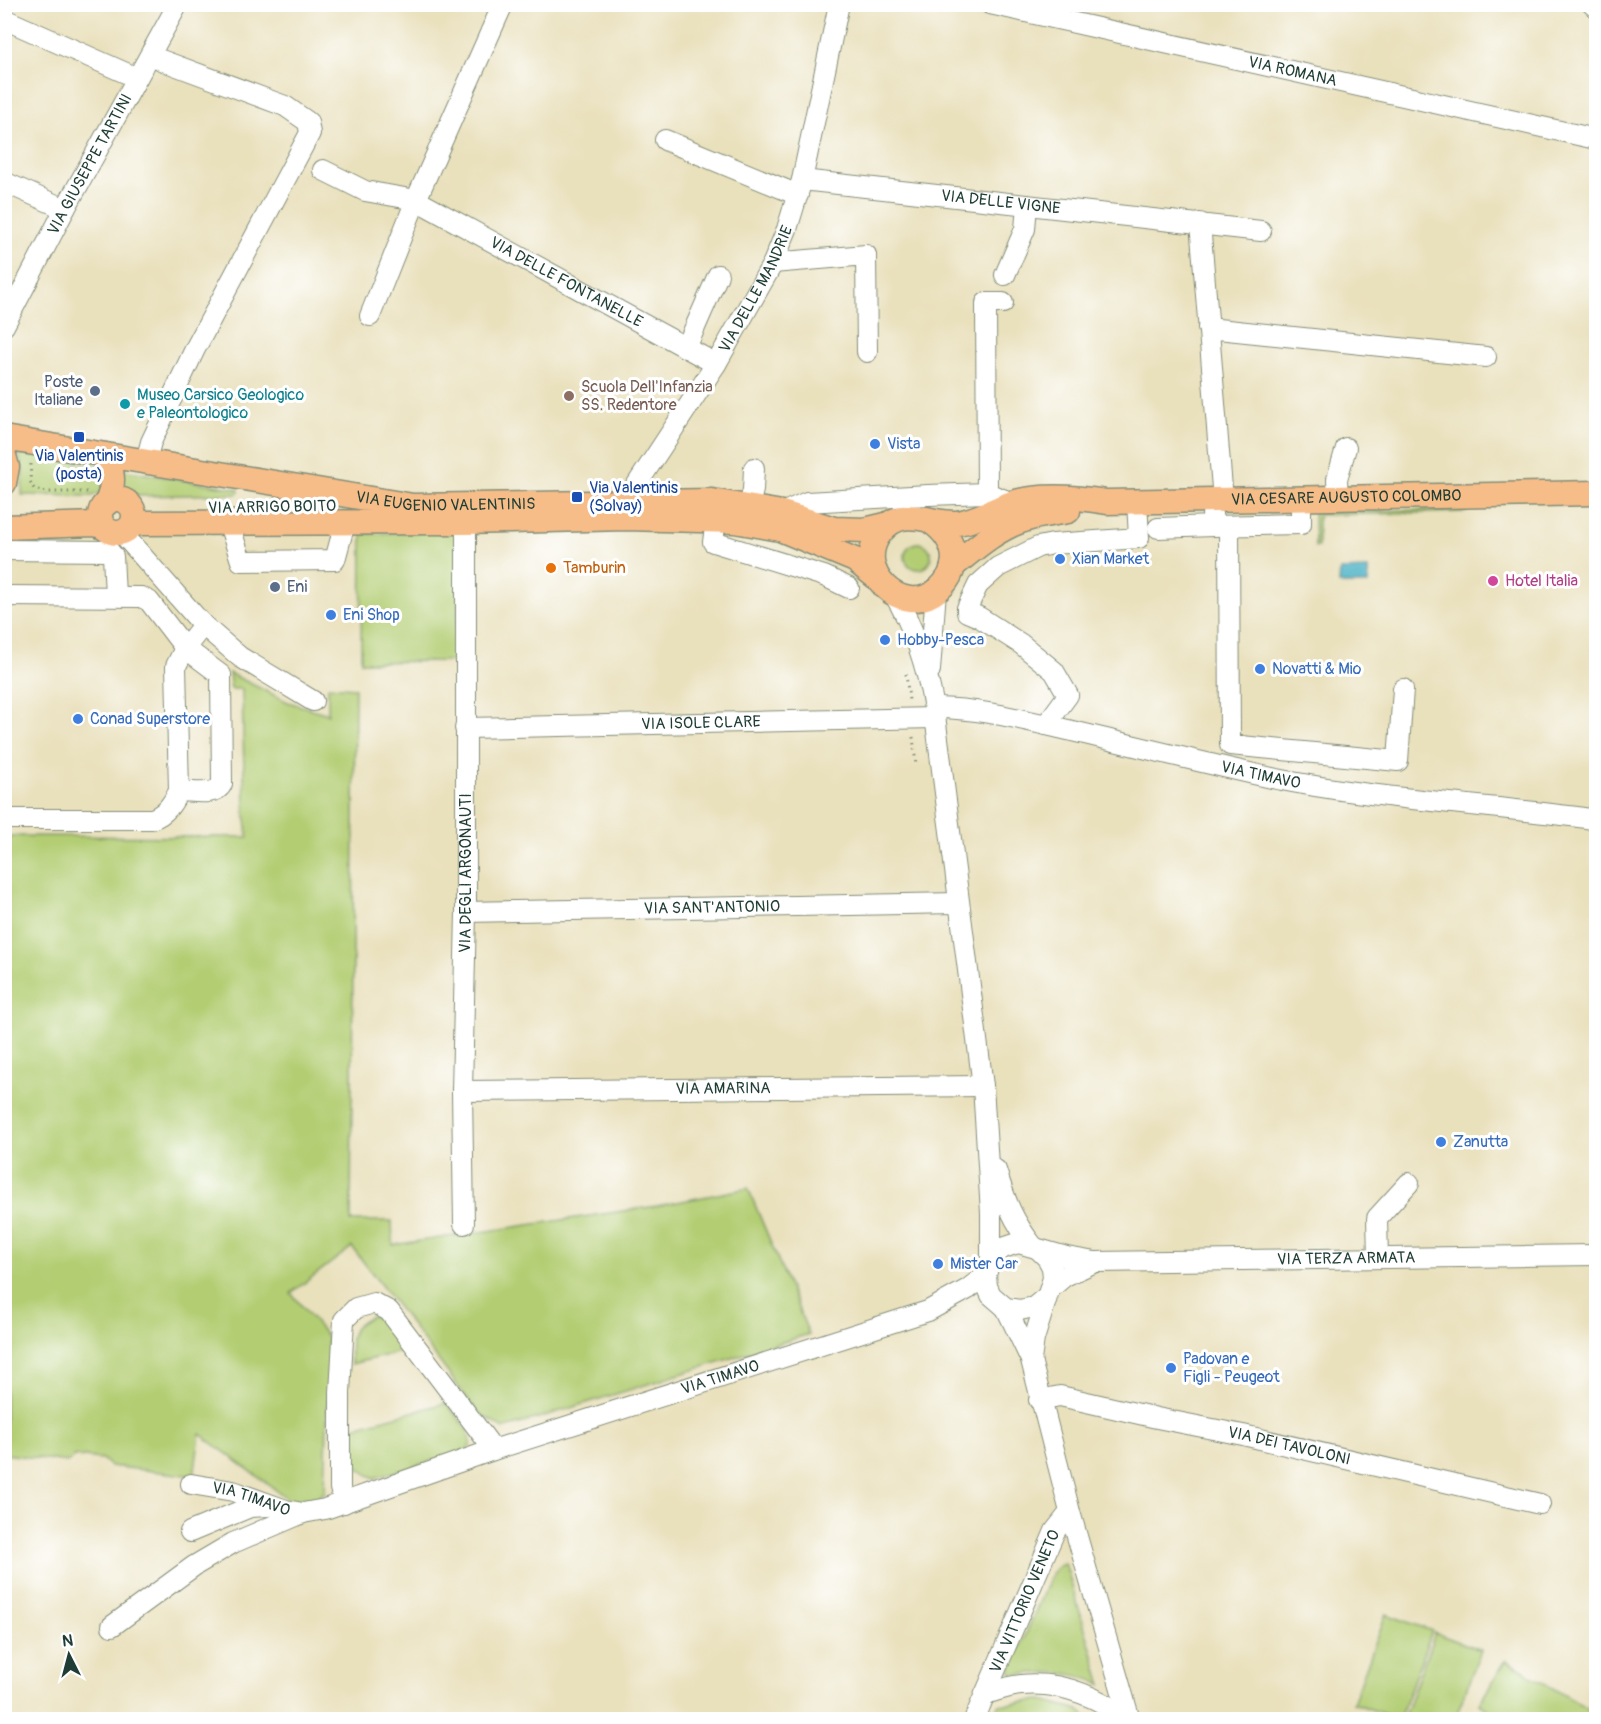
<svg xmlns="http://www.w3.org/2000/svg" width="1601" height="1724" viewBox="0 0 1601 1724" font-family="Pangolin,sans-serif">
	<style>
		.green { fill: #b2cd72; stroke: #688553; stroke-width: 1.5 }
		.water { fill: #46b0c4; stroke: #32767c; stroke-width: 1.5 }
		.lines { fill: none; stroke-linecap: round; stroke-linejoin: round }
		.minor-casing { stroke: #848e78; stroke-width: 22 }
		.major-casing { stroke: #848e78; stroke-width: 27 }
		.path { stroke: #848e78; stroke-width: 3; stroke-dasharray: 1.5 4.5; stroke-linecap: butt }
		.minor { stroke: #fff; stroke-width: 20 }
		.major { stroke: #f7bd88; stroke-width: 24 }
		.service-dot { fill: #5c6f8a; stroke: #fff; stroke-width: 2 }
		.education-dot { fill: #8d6e63; stroke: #fff; stroke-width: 2 }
		.culture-dot { fill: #0f9aa8; stroke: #fff; stroke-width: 2 }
		.transit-dot { fill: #1a4fb4; stroke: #fff; stroke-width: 2 }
		.shop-dot { fill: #3f7fe0; stroke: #fff; stroke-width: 2 }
		.food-dot { fill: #e8710a; stroke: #fff; stroke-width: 2 }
		.hotel-dot { fill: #d1479c; stroke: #fff; stroke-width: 2 }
		.labels { text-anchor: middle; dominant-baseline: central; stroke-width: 6; stroke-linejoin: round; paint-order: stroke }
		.street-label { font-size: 16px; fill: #1f3d34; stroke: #fff }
		.service-label { font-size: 16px; fill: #4e5e75; stroke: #fff; text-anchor: end }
		.education-label { font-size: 16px; fill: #785e54; stroke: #fff; text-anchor: start }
		.culture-label { font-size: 16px; fill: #0d838f; stroke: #fff; text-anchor: start }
		.shop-label { font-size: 16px; fill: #366cbe; stroke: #fff; text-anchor: start }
		.transit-label { font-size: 16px; fill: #164399; stroke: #fff }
		.food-label { font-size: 16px; fill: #c56008; stroke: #fff; text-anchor: start }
		.hotel-label { font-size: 16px; fill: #b23c85; stroke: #fff; text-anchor: start }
	</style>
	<rect width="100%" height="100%" fill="#fff"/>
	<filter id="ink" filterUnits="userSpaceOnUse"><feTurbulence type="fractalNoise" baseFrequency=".0167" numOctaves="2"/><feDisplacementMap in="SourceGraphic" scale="12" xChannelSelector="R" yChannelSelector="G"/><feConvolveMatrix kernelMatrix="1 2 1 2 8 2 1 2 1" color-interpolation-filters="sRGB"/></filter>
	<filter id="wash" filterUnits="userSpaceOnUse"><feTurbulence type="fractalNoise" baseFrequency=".008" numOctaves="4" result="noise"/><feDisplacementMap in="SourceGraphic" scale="24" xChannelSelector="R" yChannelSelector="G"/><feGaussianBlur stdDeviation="1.35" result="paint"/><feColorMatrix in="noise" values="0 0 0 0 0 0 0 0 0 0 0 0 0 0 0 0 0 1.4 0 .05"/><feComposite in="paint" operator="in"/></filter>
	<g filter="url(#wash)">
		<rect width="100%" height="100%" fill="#e9e0bc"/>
		<path class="green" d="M18,454L100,465L103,492L92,496L22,495L23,470Z
			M122,470L238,489L239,492L236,494L138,496L121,492Z
			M1466,509V512L1318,515V547H1315L1314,512Z
			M460,531L456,661L361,662L362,534Z
			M905 556a13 13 0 1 1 26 0a13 13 0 1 1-26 0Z
			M229,673L288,702L328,714V686L355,688L351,1221H392L393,1245L657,1206L748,1188L809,1334L503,1429L477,1411L352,1247L291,1293L327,1336L329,1356L325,1491L317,1499L291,1501L200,1434L194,1476L110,1466L102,1459L75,1456L68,1462L5,1454V836L248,837L245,810L242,689H231Z
			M372,1316L383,1319L405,1351L351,1364C351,1340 346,1327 372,1316Z
			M446,1403L468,1430L471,1445L465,1451L375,1478C347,1466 350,1456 350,1428Z
			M1065,1563L1102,1685C1074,1670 1044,1671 1013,1675L1010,1671L1051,1575L1057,1567Z
			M1386,1614L1432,1631L1399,1719L1353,1703Z
			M1435,1633L1481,1650L1455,1719H1403Z
			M1506,1660L1591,1711L1586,1719H1504L1479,1704Z
			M1042,1700L1079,1710L1090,1719H988L999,1705Z"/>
		<path class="water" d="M1368,569V584H1339L1340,570Z"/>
	</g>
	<g filter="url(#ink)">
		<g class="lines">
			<defs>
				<g id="minor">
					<path id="s1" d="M990,4L1596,139"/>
					<path d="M1592,4L1596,7"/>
					<path d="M4,19L137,78"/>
					<path d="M665,140L798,195"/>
					<path id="s2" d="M323,170L365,191L416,200L716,364"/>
					<path id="s3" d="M802,180L1261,231"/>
					<path d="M4,182L65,209"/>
					<path d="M1200,223L1223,500"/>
					<path d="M773,263L866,255L867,352"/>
					<path d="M1005,275L1025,229L1027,205"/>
					<path d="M370,316L416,200L503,4"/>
					<path id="s4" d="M4,326L65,209L178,4"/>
					<path d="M1208,328L1486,357"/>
					<path d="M686,348L718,275"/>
					<path d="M146,461L151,442L195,349L310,133L308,122L285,106L161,60"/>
					<path d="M987,493L986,303H1003"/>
					<path d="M1338,498L1337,479L1346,448"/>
					<path id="s5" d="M626,501L716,364L773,263L787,229L802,180L839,4"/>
					<path d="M749,506L753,490L754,468"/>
					<path d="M782,513L807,502L928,495L987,493L1013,503"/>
					<path d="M716,520L713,542L824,576L849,588"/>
					<path d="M229,524L241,561L335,560L345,523"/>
					<path d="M1213,526L1301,524V498"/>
					<path d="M1229,526L1230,745L1398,761L1403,689"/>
					<path d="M1158,528L1213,526L1212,514"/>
					<path d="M122,533L203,625L240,657L313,701"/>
					<path d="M4,550L109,551L113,556L115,595"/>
					<path d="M894,594C915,629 927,668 934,708L983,1086L991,1213V1258L986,1275L987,1286L991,1295L1006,1308L1020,1310L1034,1307L1045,1298"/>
					<path d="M4,596L141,597L149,601L185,648L203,625"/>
					<path d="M930,670L936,591"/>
					<path id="s6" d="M934,708C979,708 1025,720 1068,730C1136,746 1204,763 1272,778C1377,800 1485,804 1592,819"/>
					<path d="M1046,725L1068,695L1054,671L1021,644L979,617L967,612V608L978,585L998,567L1038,547L1053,544L1139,538L1137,501"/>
					<path id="s7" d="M465,728L935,718"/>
					<path d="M4,819H152C166,814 172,804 179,791L176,666L185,648L221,675L222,784C216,797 192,791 179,791"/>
					<path id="s8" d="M466,912L958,903"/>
					<path id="s9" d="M462,1091L983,1086"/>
					<path d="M996,1170C1005,1200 1013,1221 1033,1246"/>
					<path id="s10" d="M464,1224L462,1091L466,912V522"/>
					<path id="s11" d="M991,1258L1003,1248L1018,1243L1067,1257L1095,1262L1596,1255"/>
					<path d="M1378,1258L1377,1218L1409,1183"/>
					<path d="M1051,1288L1065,1276L1095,1262"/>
					<path d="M1006,1308L1031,1360L1070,1512L1130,1720"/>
					<path d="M1031,1360L1034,1339L1053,1278L1052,1267L1047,1258L1039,1250"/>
					<path id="s12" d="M1039,1400L1060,1396L1157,1418L1243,1435L1540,1504"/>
					<path id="s13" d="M191,1484L233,1491L286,1510L303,1513L325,1509L493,1450L928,1311L968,1289L986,1275"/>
					<path d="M344,1503L340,1488V1393L344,1320L356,1308L374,1303L389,1311L488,1442L493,1450"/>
					<path d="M190,1532L250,1507L269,1506"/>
					<path d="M112,1626L194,1566L233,1543L303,1513"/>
					<path d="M985,1694C997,1691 1009,1686 1021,1685C1062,1681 1097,1696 1129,1720"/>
					<path id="s14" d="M974,1720L1055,1531L1070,1512"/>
				</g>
				<g id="major">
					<path id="s15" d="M4,438L413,506L712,501L782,513L834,529L865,530L886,525"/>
					<path d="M105,455C114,472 114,485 107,503"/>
					<path d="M4,456L7,467L4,483"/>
					<circle cx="117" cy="516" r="17"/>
					<path id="s16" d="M927,519C955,536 965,566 938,590C902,620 852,570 880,533C902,504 928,524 956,523C973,522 995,509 1012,503C1041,494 1076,497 1107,502L1596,493"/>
					<path d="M132,525L140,523L466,522L626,518L735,521L780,529L855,560L876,577"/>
					<path d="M4,527L96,524L104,527"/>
					<path d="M953,566C974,549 995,530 1021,521C1036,515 1052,514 1068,511"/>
				</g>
			</defs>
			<use href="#minor" class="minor-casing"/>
			<use href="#major" class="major-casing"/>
			<path class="path" d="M31,464L30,481L34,489L46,492H91
				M906,674L909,700
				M913,737L916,765"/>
			<use href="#minor" class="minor"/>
			<use href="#major" class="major"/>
		</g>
	</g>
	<g class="service-dot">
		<circle cx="95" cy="391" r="6"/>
		<circle cx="275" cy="587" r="6"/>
	</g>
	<circle class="education-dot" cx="569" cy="396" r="6"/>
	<circle class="culture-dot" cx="125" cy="404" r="6"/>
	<g class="transit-dot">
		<rect x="73" y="431" width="12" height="12" rx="3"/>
		<rect x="571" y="491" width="12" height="12" rx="3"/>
	</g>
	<g class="shop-dot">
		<circle cx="875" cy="444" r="6"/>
		<circle cx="1060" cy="559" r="6"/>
		<circle cx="331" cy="615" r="6"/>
		<circle cx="885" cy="640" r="6"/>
		<circle cx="1260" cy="669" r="6"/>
		<circle cx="78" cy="719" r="6"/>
		<circle cx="1441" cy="1142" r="6"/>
		<circle cx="938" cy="1264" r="6"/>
		<circle cx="1171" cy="1368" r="6"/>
	</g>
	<circle class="food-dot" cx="551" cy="568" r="6"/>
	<circle class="hotel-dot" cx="1493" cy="581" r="6"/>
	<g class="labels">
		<g class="street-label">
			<text stroke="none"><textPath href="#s1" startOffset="310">VIA ROMANA</textPath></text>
			<text stroke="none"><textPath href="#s4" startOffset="183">VIA GIUSEPPE TARTINI</textPath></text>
			<text stroke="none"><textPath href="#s3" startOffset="200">VIA DELLE VIGNE</textPath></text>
			<text stroke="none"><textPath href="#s2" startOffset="270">VIA DELLE FONTANELLE</textPath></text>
			<text stroke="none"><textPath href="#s5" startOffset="249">VIA DELLE MANDRIE</textPath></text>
			<text stroke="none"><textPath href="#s16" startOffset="680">VIA CESARE AUGUSTO COLOMBO</textPath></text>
			<text stroke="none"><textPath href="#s15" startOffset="447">VIA EUGENIO VALENTINIS</textPath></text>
			<text transform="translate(272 507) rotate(-1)">VIA ARRIGO BOITO</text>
			<text stroke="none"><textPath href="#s7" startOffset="236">VIA ISOLE CLARE</textPath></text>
			<text stroke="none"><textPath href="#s6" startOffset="334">VIA TIMAVO</textPath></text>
			<text stroke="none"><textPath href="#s10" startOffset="351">VIA DEGLI ARGONAUTI</textPath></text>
			<text stroke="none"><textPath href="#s8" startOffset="246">VIA SANT'ANTONIO</textPath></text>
			<text stroke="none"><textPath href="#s9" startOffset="261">VIA AMARINA</textPath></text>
			<text stroke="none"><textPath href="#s11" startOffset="362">VIA TERZA ARMATA</textPath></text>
			<text stroke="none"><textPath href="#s13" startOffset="555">VIA TIMAVO</textPath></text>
			<text stroke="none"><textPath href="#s12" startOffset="256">VIA DEI TAVOLONI</textPath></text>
			<text stroke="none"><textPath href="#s13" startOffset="62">VIA TIMAVO</textPath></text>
			<text stroke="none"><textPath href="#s14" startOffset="129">VIA VITTORIO VENETO</textPath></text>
		</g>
		<g class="service-label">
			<text x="83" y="382">Poste<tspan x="83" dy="18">Italiane</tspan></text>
			<text x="287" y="587" text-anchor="start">Eni</text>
		</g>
		<g class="education-label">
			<text x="581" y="387">Scuola Dell'Infanzia<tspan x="581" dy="18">SS. Redentore</tspan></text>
		</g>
		<g class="culture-label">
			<text x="137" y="395">Museo Carsico Geologico<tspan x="137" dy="18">e Paleontologico</tspan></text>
		</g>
		<g class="shop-label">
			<text x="887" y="444">Vista</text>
			<text x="1072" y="559">Xian Market</text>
			<text x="343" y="615">Eni Shop</text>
			<text x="897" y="640">Hobby-Pesca</text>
			<text x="1272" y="669">Novatti &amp; Mio</text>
			<text x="90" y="719">Conad Superstore</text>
			<text x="1453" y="1142">Zanutta</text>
			<text x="950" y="1264">Mister Car</text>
			<text x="1183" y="1359">Padovan e<tspan x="1183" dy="18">Figli - Peugeot</tspan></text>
		</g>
		<g class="transit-label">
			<text x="79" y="456">Via Valentinis<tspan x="79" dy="18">(posta)</tspan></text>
			<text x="589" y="488" text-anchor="start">Via Valentinis<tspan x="589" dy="18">(Solvay)</tspan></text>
		</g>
		<g class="food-label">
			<text x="563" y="568">Tamburin</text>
		</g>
		<g class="hotel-label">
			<text x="1505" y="581">Hotel Italia</text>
		</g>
	</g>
	<rect width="1601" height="1724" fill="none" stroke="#fff" stroke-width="24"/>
	<g transform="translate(69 1655) rotate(354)" stroke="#ffffff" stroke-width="4.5" paint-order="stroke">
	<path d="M0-4.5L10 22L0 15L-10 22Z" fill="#1f3d34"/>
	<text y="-9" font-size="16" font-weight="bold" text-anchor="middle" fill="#1f3d34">N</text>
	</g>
</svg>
